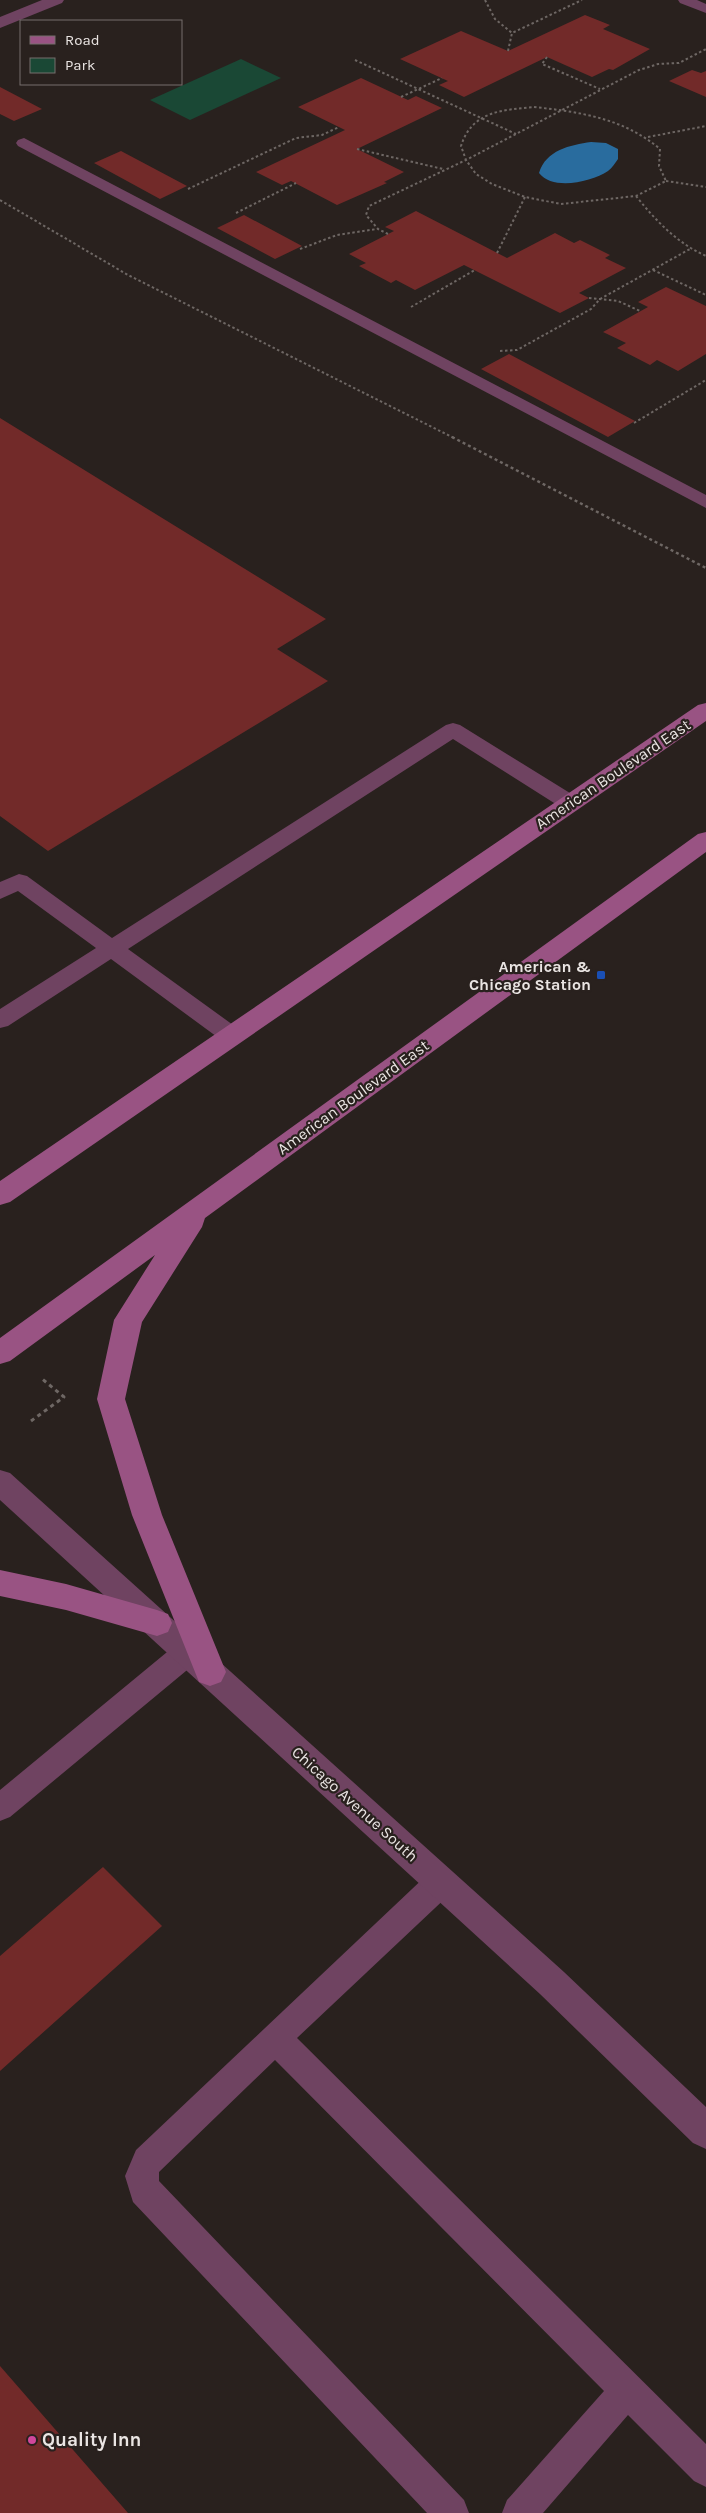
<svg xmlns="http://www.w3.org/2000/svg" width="706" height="2513" viewBox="0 0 706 2513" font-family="Karla,sans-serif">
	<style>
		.green { fill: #1a4835 }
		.water { fill: #296c9e }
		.building { fill: #722a29 }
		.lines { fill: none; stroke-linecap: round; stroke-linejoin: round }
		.path-far2 { stroke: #6e6764; stroke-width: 2; stroke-dasharray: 2.5 2.5; stroke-linecap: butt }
		.path-far1 { stroke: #6e6764; stroke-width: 2.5; stroke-dasharray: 3 3; stroke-linecap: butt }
		.path { stroke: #6e6764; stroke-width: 3; stroke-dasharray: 4 4; stroke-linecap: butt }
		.lane { fill: #6f4361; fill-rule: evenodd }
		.street { fill: #6f4361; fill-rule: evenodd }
		.secondary { fill: #995383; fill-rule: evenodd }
		.transit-dot { fill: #1a4fb4; stroke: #29211e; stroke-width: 2 }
		.hotel-dot { fill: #d1479c; stroke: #29211e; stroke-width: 2 }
		.labels { text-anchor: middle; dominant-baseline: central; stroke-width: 4.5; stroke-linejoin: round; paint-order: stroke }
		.street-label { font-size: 16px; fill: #eae5e3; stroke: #29211e }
		.poi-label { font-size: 16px; font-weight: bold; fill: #eae5e3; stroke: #29211e; text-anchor: end }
		.near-poi-label { font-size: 19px; font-weight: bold; fill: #eae5e3; stroke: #29211e; text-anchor: start }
	</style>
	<rect width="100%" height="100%" fill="#29211e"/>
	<path class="green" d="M241,59L281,78L190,120L150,100Z"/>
	<path class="water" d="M591,142L606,143L618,149V159C615,163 612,168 608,171C591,182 553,191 539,173C546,150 570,145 591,142Z"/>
	<path class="building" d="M585,15L610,25L603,29L650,49L613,70L609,69L592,77L547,57L464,97L439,85L448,81L400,59L461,31L508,51Z
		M692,70L701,73L706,71V97L669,81Z
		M361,78L408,100L416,96L442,108L357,149L404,172L384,182L387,183L337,205L291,181L282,185L256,172L345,130L298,107Z
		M0,87L42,109L14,121L0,114Z
		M121,151L187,186L160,199L94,163Z
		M416,211L507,258L555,233L574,243L580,240L610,255L605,258L626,268L579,293L589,298L560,313L464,265L415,290L396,280L391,283L359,266L366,263L349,254L394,231L385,227Z
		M244,215L302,246L275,259L217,228Z
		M666,287L706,306V354L678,371L657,360L650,365L617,348L626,343L603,332L648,307L638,302Z
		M509,354L635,421L608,437L481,369Z
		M0,418L326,619L277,649L328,681L48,851L0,816Z
		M103,1867L162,1926L0,2071V1956Z
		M0,2366L128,2513H0Z"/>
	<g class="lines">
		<path class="path-far2" d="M485,0L495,19L512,33
			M508,51L512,33L582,0
			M547,57L542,64L600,89
			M355,60L516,134
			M401,97L442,78
			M534,107C580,112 623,118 660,149L659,166L666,181L636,196L561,204L525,197L492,184L476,174L466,160L461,146C472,111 502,110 534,107Z
			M648,137L706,126
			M357,149L443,169
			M666,181L706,187
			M188,189L296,138L322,135L339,127
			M636,196C656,221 677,243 706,256
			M0,200L128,275L454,438
			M236,213L296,183
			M388,234L378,229L366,215L369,206L466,160L639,70L658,64L679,63L706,49
			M300,249L337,235L377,229
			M497,253L525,197
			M653,270L706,295
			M589,298L618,301L640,311
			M411,307L475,270
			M500,351L517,350L591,309L600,299L690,249
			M634,423L706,380"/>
		<path class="path-far1" d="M452,437L706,568"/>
		<path class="path" d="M31,1421L64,1397L41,1378"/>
		<path class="lane" d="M678,0H697L706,4V13L680,3Z
			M24,138L706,495V508L18,146L16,143L18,140Z
			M453,723L460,725L578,798L581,803L578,808L570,810L562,808L453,739L128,949L240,1030L244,1036L240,1042L232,1044L224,1042L111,959L8,1026L0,1028V1009L96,948L18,891L0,899V882L19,874L27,876L112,938L446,725Z
			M188,1640L198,1643L202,1652L198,1661L10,1817L0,1821V1790L178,1643Z
			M441,1868L452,1872L456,1882L452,1892L297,2038L706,2444V2487L694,2481L628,2415L543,2513H502L507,2500L604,2391L275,2060L159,2172V2181L464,2500L469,2513H427L133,2202L125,2176L136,2150L430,1872Z"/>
		<path class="street" d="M42,0H64L62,3L0,28V17Z
			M0,1470L10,1473L564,1972L706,2107V2149L693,2143L540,1994L0,1500Z"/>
		<path class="secondary" d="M706,703V721L10,1202L0,1205V1181L698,705Z
			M706,832V852L205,1218L202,1227L142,1322L125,1399L162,1515L226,1672L221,1682L210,1686L199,1682L132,1515L97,1399L114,1320L155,1255L10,1361L0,1364V1338L698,834Z
			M0,1570L66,1584L157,1610L168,1614L172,1623L168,1632L157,1636L66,1610L0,1596Z"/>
	</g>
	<rect class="transit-dot" x="596" y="970" width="10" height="10" rx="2.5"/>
	<circle class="hotel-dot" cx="32" cy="2440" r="5"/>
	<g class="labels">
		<g class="street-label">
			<text transform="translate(613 774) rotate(-34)">American Boulevard East</text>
			<text transform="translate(353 1097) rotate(-36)">American Boulevard East</text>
			<text transform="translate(355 1804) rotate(42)">Chicago Avenue South</text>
		</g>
		<g class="poi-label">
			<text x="591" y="966">American &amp;<tspan x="591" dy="18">Chicago Station</tspan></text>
		</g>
		<g class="near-poi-label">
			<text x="42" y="2440">Quality Inn</text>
		</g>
	</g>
	<rect x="20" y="20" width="162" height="65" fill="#29211e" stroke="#766f6d"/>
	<rect x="30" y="36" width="25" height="8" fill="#995383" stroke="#766f6d"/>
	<text x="65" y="45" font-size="15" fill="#eae5e3">Road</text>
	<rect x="30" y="58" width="25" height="15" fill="#1a4835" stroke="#766f6d"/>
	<text x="65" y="70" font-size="15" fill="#eae5e3">Park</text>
</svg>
